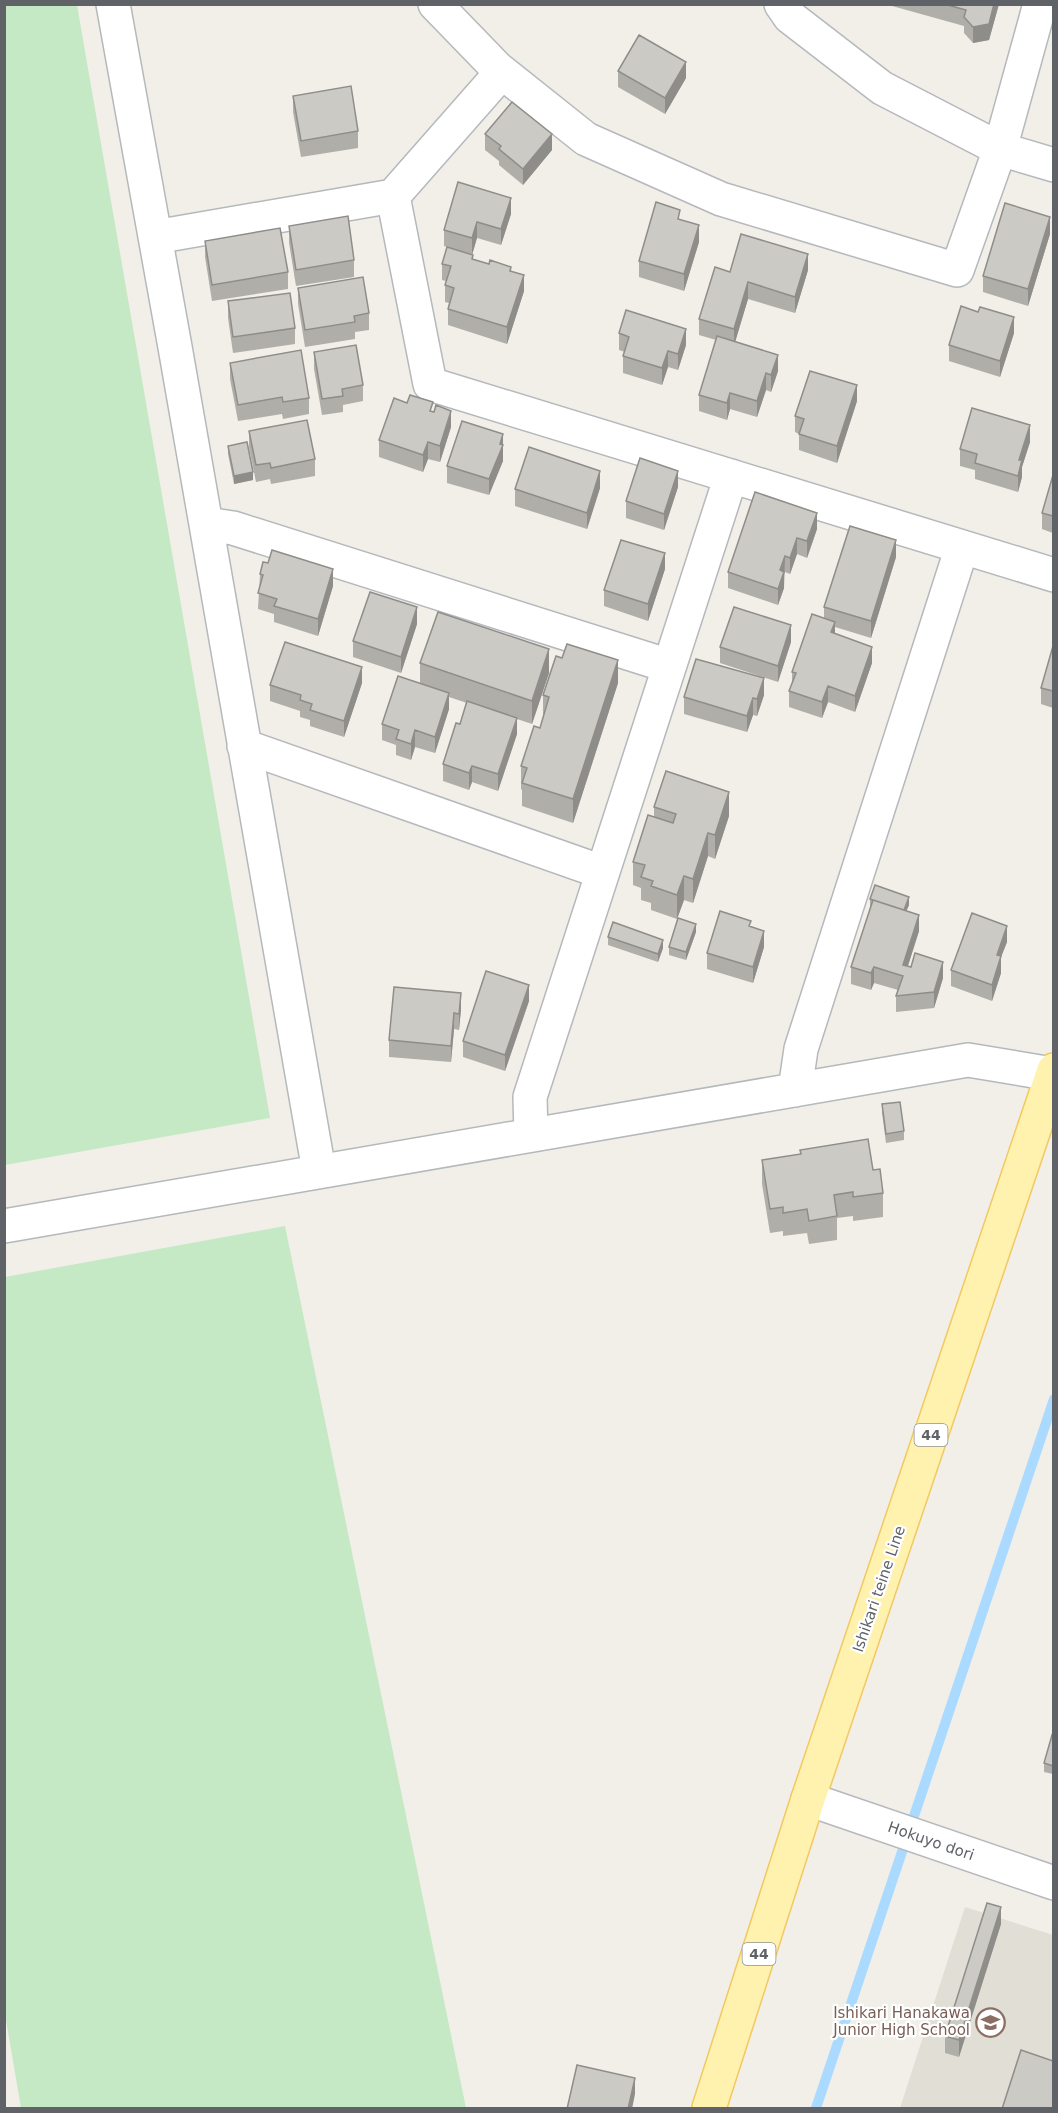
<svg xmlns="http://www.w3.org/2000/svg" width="1058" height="2113" viewBox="0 0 1058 2113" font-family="'DejaVu Sans',sans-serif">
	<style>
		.education { fill: #e1ded6 }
		.green { fill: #c5e8c5 }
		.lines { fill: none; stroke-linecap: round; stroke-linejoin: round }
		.stream { stroke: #aadaff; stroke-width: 10 }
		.minor-casing { stroke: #b5b8bc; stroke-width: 36 }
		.major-casing { stroke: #f2c960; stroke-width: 36 }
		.minor { stroke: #fff; stroke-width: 33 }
		.major { stroke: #fff2af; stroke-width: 33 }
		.wall { fill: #afaea9 }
		.shaded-wall { fill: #8f8d8a }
		.building { fill: #cccac5; stroke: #8f8d8a; stroke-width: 1.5 }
		.labels { text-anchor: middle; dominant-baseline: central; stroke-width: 4.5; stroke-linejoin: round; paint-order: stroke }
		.shield { fill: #fff; stroke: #8f9295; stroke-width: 1.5 }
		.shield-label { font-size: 14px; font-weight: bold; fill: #5f6368 }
		.street-label { font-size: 15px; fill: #5f6368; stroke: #fff }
		.education-label { font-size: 15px; fill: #785e54; stroke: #fff; text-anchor: end }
	</style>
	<rect width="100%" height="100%" fill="#f1efe8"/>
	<path class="education" d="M965,1907L1053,1935V2108H900Z"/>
	<path class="green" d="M5,4L77,5L270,1118L5,1165Z
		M285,1226L466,2108H21L4,2008L5,1277Z"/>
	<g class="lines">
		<path class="stream" d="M816,2108L1054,1399"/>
		<defs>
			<path id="minor" d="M113,4L175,347L319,1171
				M435,4L497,68L586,139L721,199L957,270L1000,149L1040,4
				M781,4L790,17L882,88L1000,149L1054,165
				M393,196L430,384L1054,575
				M155,237L393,196L502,72
				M206,524L233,528L669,666
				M244,746L602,872
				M795,1090L801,1049L962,547
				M531,1135L530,1097L731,476
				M4,1226L968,1060L1052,1074
				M808,1799L1054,1883"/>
			<path id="major" d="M709,2108L808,1799L1054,1070"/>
		</defs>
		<use href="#minor" class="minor-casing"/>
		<use href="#major" class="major-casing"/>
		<use href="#minor" class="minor"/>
		<use href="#major" class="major"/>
	</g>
	<path class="wall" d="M885,4H999L989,40L973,43L964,33V26Z
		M618,71L686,78L665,114L618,87Z
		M293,96L358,131V148L301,157L293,112Z
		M485,134L552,150L523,185L499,165V161L485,150Z
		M511,214L501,245L477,238L472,255L473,259L511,271L524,291L507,344L448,325V309L449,303L445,302V285L446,281L442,280V264L447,247L444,246V230Z
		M680,220L699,242L684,291L639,277V261Z
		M289,226L354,260V277L296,286L289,243Z
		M1050,234L1028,306L983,292V276Z
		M205,241L288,272V289L212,301L205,257Z
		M808,270L795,313L748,299L735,341L778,371L771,392L766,390L757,417L730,409L727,420L699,411V395L716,340L699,335V319L730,272Z
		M298,288L369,313V330L355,332V339L305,347L298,304Z
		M228,301L295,328V344L233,353L228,318Z
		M619,333L686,345L678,370L668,367L662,385L623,373V356L625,352L619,350Z
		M1014,333L1000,377L949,361V345Z
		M314,352L363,385V401L343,405V412L322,415L314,369Z
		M230,363L309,398V414L283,419L282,414L238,421L230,379Z
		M857,401L837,463L799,450V434L795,432V416Z
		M433,412L451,427L440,462L428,459L423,472L379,457V440Z
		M249,431L315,459V476L271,484L270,479L256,482L249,447Z
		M1030,442L1022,467V477L1018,492L975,479V470L960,466V449Z
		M228,446L253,480L234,484L228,454Z
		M503,450V461L489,495L447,483V466Z
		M1053,475V533L1042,529V513Z
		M678,487L664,530L626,518V501Z
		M600,488L587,529L515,506V489Z
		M817,529L807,558L797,554L790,574L785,572L784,575V588L778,605L728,588V572Z
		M896,557L871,638L835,627V634L872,663L855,712L828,702L822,718L789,707V691L792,684V672L824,618V607Z
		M665,569L648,621L604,606V590Z
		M260,574L333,586L318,636L274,622V614L258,609Z
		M417,624L401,673L353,657V641Z
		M791,642L778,682L720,663V647Z
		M1053,646V708L1041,704V688Z
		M420,663L549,673L532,724L517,719V734L498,791L472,782L469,790L443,781V764L460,724L467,703L449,697V709L435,753L415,747L411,760L396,755V745L382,740V724L420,683Z
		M362,683L344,737L310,726V720L300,717V711L270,701V685Z
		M618,683L573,823L522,806V790L521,789V766L540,728L543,716V695Z
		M764,695L757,716L753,715L747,732L684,714V697Z
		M654,807L729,816L715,859L708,856L693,903L684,900L677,919L651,910V903L641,900V888L633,885V862L654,817Z
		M870,899L909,905L906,911L919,931L908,966L943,978L934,1008L896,1012V996L898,990L874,983L871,990L851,984V967L870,908Z
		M696,932L686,960L669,955V947Z
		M608,937L663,948L658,962L608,945Z
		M1007,942L1001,957V973L992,1001L951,986V970Z
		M764,947L753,983L707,969V953Z
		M529,1001L505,1071L463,1057V1041Z
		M461,1009L459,1030L454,1029L451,1062L389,1057V1040Z
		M882,1104L904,1131V1140L886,1143L882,1113Z
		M800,1150L873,1170L883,1193V1217L853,1221V1216L837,1218V1240L809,1244L807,1233L783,1236V1231L770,1233L762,1184V1160L800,1154Z
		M1053,1736V1774L1044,1772V1763Z
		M1001,1924L959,2057L945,2053V2036Z"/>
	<path class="shaded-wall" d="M994,4H999L989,40L973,43V27Z
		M686,62V78L665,114V98Z
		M552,134V150L523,185V169Z
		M511,198V214L501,245V229Z
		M1050,217V234L1028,306V289Z
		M477,222V238L472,255V238Z
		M699,225V242L684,291V274Z
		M808,254V270L795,313V297Z
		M524,275V291L507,344V327Z
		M748,282V299L734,346V329Z
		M1014,317V333L1000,377V361Z
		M686,329V345L678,370V354Z
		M668,351V367L662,385V368Z
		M778,355V371L771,392V375Z
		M766,373V390L757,417V401Z
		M857,385V401L837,463V446Z
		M730,393V409L727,420V403Z
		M451,411V427L440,462V446Z
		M1030,425V442L1022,467V477L1018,492V476L1019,460Z
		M503,434V461L489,495V479Z
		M428,442V459L423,472V455Z
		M600,471V488L587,529V513Z
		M678,471V487L664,530V514Z
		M253,472V480L234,484V476Z
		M817,513V529L807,558V541Z
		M797,538V554L790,574V558Z
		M896,540V557L871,638V621Z
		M665,553V569L648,621V604Z
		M785,556L784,588L778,605V589L780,570Z
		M333,569V586L318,636V619Z
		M417,607V624L401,673V657Z
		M835,622V639L831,632Z
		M791,625V642L778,682V666Z
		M872,647V663L855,712V696Z
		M549,649V673L532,724V701Z
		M618,660V683L573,823V799Z
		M362,667V683L344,737V721Z
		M764,678V695L757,716V699Z
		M828,686V702L822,718V702Z
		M449,693V709L435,753V737Z
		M753,698V715L747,732V716Z
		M517,718V734L498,791V774Z
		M415,730V747L411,760V744Z
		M472,766V782L469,790V773Z
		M729,792V816L715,859V835Z
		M708,833V856L693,903V879Z
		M684,876V900L677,919V895Z
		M909,897V905L903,919V911Z
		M919,915V931L903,981V965Z
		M696,924V932L686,960V952Z
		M1007,926V942L1001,957V973L992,1001V985L997,955Z
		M764,931V947L753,983V967Z
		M663,940V948L658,962V954Z
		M943,962V978L934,1008V992Z
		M874,967V983L871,990V973Z
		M529,985V1001L505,1071V1055Z
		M461,993V1009L459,1030V1014Z
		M454,1013V1029L451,1062V1046Z
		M1001,1907V1924L959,2057V2040Z
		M635,2078V2094L632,2109H628Z"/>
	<path class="building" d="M944,4H994L989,24L973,27L964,17L966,10Z
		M639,35L686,62L665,98L618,71Z
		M351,86L358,131L301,141L293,96Z
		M512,102L552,134L523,169L499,149L501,146L485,134Z
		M458,182L511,198L501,229L477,222L472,238L444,230Z
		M656,202L680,210L678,219L699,225L684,274L639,261Z
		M1005,203L1050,217L1028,289L983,276Z
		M348,216L354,260L296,270L289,226Z
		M280,228L288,272L212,285L205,241Z
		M741,234L808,254L795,297L748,282L734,329L699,319L715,267L730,272Z
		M447,247L473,255L472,259L489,264L490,260L511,267L510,271L524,275L507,327L448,309L454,288L445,285L451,266L442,264Z
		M363,277L369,313L354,316L355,322L305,330L298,288Z
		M290,293L295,328L233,337L228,301Z
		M961,306L978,312L980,307L1014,317L1000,361L949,345Z
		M626,310L686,329L678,354L668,351L662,368L623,356L629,337L619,333Z
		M717,336L778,355L771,375L766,373L757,401L730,393L727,403L699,395Z
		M356,345L363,385L342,389L343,396L322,399L314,352Z
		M301,350L309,398L283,402L282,397L238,405L230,363Z
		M810,371L857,385L837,446L799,434L804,419L795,416Z
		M410,395L433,402L430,411L434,412L436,405L451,411L440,446L428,442L423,455L379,440L394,398L407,403Z
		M972,408L1030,425L1019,460H1022L1018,476L975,463L977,454L960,449Z
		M307,420L315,459L271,468L270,463L256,465L249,431Z
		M462,421L503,434L500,444L503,445L489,479L447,466Z
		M247,442L253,472L234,476L228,446Z
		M529,447L600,471L587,513L515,489Z
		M640,458L678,471L664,514L626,501Z
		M1053,475V516L1042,513Z
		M755,492L817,513L807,541L797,538L790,558L785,556L780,570L784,572L778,589L728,572Z
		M850,526L896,540L871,621L824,607Z
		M621,540L665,553L648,604L604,590Z
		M272,550L333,569L318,619L274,606L277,599L258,593L263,575L260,574L263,562L268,563Z
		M370,592L417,607L401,657L353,641Z
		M734,607L791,625L778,666L720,647Z
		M438,612L549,649L532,701L420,663Z
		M812,614L835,622L831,632L872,647L855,696L828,686L822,702L789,691L796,673L792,672Z
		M285,642L362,667L344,721L310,710L312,704L300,700L301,695L270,685Z
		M567,644L618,660L573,799L522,783L527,768L521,766L534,726L540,728L549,697L543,695L556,656L562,658Z
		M1053,646V691L1041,688Z
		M696,659L764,678L757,699L753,698L747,716L684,697Z
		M398,676L449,693L435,737L415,730L411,744L396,739L399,730L382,724Z
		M467,701L517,718L498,774L472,766L469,773L443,764L456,723L460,724Z
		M666,771L729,792L715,835L708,833L693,879L684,876L677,895L651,886L653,881L641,877L645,865L633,862L648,815L673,823L676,814L654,807Z
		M875,885L909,897L904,910L870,899Z
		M873,900L919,915L903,965L911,967L915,953L943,962L934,992L896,996L903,976L874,967L871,973L851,967Z
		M720,911L751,921L749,926L764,931L753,967L707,953Z
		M972,913L1007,926L997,955L1001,956L992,985L951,970Z
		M678,918L696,924L686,952L669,947Z
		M613,922L663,940L658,954L608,937Z
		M486,971L529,985L505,1055L463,1041Z
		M394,987L461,993L459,1014L454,1013L451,1046L389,1040Z
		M900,1102L904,1131L886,1134L882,1104Z
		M868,1139L873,1170L880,1169L883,1193L853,1197V1192L834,1195L837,1216L809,1221L807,1209L783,1213V1207L770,1209L762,1160L801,1154L800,1150Z
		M1052,1735L1053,1736V1766L1044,1763Z
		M987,1903L1001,1907L959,2040L945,2036Z
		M1021,2050L1053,2061V2109H1002Z
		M577,2065L635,2078L628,2109H567Z"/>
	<defs>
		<symbol id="school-ring" viewBox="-11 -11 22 22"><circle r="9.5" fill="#fff" stroke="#8d6e63" stroke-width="1.5"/><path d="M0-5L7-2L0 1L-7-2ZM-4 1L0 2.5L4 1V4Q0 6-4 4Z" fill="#8d6e63"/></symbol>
	</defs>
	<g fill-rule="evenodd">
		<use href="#school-ring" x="974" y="2006" width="33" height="33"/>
	</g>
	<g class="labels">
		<g class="shield">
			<rect x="914.5" y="1424" width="33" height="22" rx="4.5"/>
			<rect x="742.5" y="1943" width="33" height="22" rx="4.5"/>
		</g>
		<g class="shield-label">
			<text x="931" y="1435">44</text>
			<text x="759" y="1954">44</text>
		</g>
		<g class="street-label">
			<text transform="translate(879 1589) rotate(-71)">Ishikari teine Line</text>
			<text transform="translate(931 1841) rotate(19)">Hokuyo dori</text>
		</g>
		<g class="education-label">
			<text x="970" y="2013">Ishikari Hanakawa<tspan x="970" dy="17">Junior High School</tspan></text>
		</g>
	</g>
	<rect width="1058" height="2113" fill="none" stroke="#5f6368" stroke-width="12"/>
</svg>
